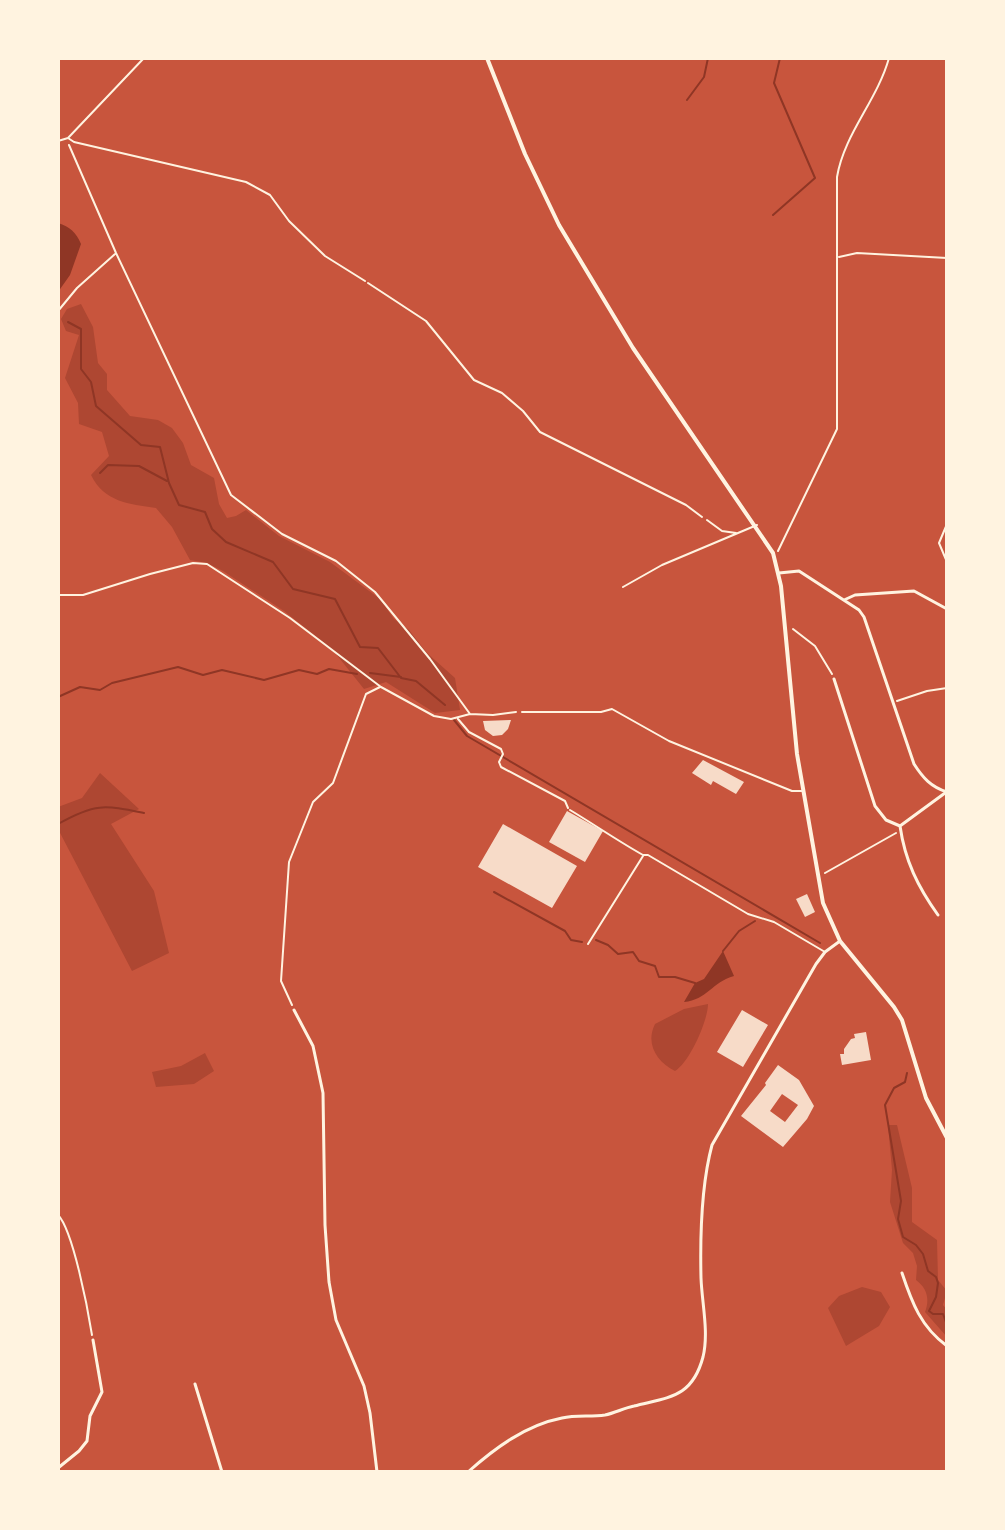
<svg xmlns="http://www.w3.org/2000/svg" width="1005" height="1530" viewBox="0 0 1005 1530" font-family="Inter,sans-serif">
	<style>
		.green { fill: #ae4732 }
		.water { fill: #8f3625 }
		.lines { fill: none; stroke-linecap: round; stroke-linejoin: round }
		.stream { stroke: #8f3625; stroke-width: 2 }
		.building { fill: #f7dbc8; fill-rule: evenodd }
		.path { stroke: #fff3e0; stroke-width: 2 }
		.service { stroke: #fff3e0; stroke-width: 2 }
		.minor { stroke: #fff3e0; stroke-width: 3 }
		.tertiary { stroke: #fff3e0; stroke-width: 4 }
	</style>
	<rect width="100%" height="100%" fill="#c8553d"/>
	<path class="green" d="M81,304L93,327L98,363L107,374V390L130,416L158,420L172,428L183,443L191,465L214,478L219,504L227,518L236,516L246,510L279,536L330,562L380,599L394,619L409,630L427,653L455,678L460,710L435,713L386,682L364,689L332,649L284,611L223,571L207,563L190,560L172,527L156,508C129,504 104,502 91,475L109,456L102,432L79,424L78,403L65,378L79,335L66,331L61,319L67,309Z
		M100,773L139,809L111,824L154,891L169,953L132,971L58,829V807L82,798Z
		M708,1004C708,1020 690,1062 675,1071C657,1062 645,1044 655,1024L684,1009Z
		M205,1053L214,1071L194,1084L156,1087L152,1072L181,1066Z
		M888,1125H897L912,1188V1222L937,1240L938,1280L947,1291L943,1305L947,1310V1337L925,1312C930,1299 927,1288 916,1280L917,1266L913,1253L903,1243L890,1202L892,1170Z
		M862,1287L881,1292L890,1307L879,1326L846,1346L828,1308L839,1296Z"/>
	<path class="water" d="M58,223C70,227 76,232 81,244L70,275L58,292Z
		M723,951L734,976C712,982 707,1000 684,1002L695,983L704,979Z"/>
	<g class="lines">
		<path class="stream" d="M687,100L704,77L708,58
			M773,215L815,178L774,83L780,58
			M68,322L81,329V369L91,382L96,406L141,445L160,447L169,483L179,505L205,512L212,529L226,542L273,562L293,589L335,599L360,647L378,648L401,678L416,681L445,705
			M100,473L108,465L139,466L167,481
			M370,673L401,677
			M58,697L80,687L100,690L112,683L178,667L203,675L222,670L264,680L299,670L317,674L329,669L357,674
			M454,720L467,736L820,943
			M58,824C95,803 104,805 144,813
			M494,892L565,931L571,940L582,942
			M596,940L608,945L618,954L633,952L639,961L655,966L659,977H675L695,983
			M723,951L739,931L755,921
			M907,1073L905,1082L894,1088L885,1105L901,1201L898,1219L903,1237L916,1245L923,1254L928,1271L936,1277L938,1283L936,1297L929,1311L933,1314H943L947,1325"/>
	</g>
	<path class="building" d="M511,720L508,729L502,735L493,736L485,730L483,721Z
		M703,760L744,782L736,794L713,781L711,785L692,773Z
		M567,811L603,831L585,862L549,842Z
		M503,824L577,866L552,908L478,867Z
		M807,894L815,912L805,917L796,899Z
		M742,1010L768,1025L743,1067L717,1052Z
		M866,1032L871,1060L842,1065L840,1054H844V1049L851,1039L855,1038L854,1034Z
		M778,1065L799,1080L814,1106L807,1119L783,1147L741,1116L766,1085L765,1083ZM782,1094L798,1105L785,1122L770,1111Z"/>
	<g class="lines">
		<path class="path" d="M69,145L116,253L231,495L282,534L336,561L375,592L430,659L470,714
			M839,257L857,253L947,258
			M368,283L426,321L474,380L502,393L523,411L540,432L686,505L702,517
			M58,311L77,288L115,254
			M947,524L939,543L947,562
			M778,551L837,429V177C844,134 877,101 889,58
			M58,595H83L150,574L193,563L207,564L290,618L381,687L434,716L451,719L470,714L493,715L516,712
			M793,629L815,646L832,674
			M897,701L927,691L947,688
			M458,719L469,732L501,749L503,754L499,762L501,767L565,801L568,808
			M825,873L896,833
			M292,1005L281,981L289,862L313,802L333,783L366,694L380,687
			M58,1215C73,1230 88,1310 92,1335"/>
		<path class="service" d="M68,138L74,142L246,182L270,195L289,221L325,256L365,281
			M58,141L68,138L144,58
			M707,520L722,531L736,533
			M623,587L662,565L757,525
			M522,712H601L612,709L669,741L792,791H802
			M570,810C595,825 618,841 643,855H648L748,914L774,922L825,952
			M588,944L643,856"/>
		<path class="minor" d="M779,573L799,571L859,610L864,617L914,764C923,778 931,787 947,792
			M844,600L855,595L914,591L947,609
			M834,679L875,806L886,820L900,826L945,793
			M900,826C905,861 918,887 938,915
			M294,1010L313,1046L323,1093L325,1225L329,1282L336,1320L364,1386L370,1413L377,1472
			M902,1273C912,1303 921,1327 947,1346
			M195,1384L222,1472
			M58,1468L79,1451L87,1441L90,1416L102,1392L93,1340
			M468,1472C495,1448 526,1425 562,1418C576,1415 591,1417 605,1415C615,1413 624,1408 634,1406C669,1397 692,1398 703,1357C709,1332 702,1304 701,1278C700,1235 701,1186 712,1145L816,964L825,952L840,941"/>
		<path class="tertiary" d="M487,58L525,154L559,225L633,348L773,553L781,586L797,754L823,903L840,941L894,1007L902,1020L926,1098L947,1138"/>
	</g>
	<rect width="1005" height="1530" fill="none" stroke="#fff3e0" stroke-width="120"/>
</svg>
